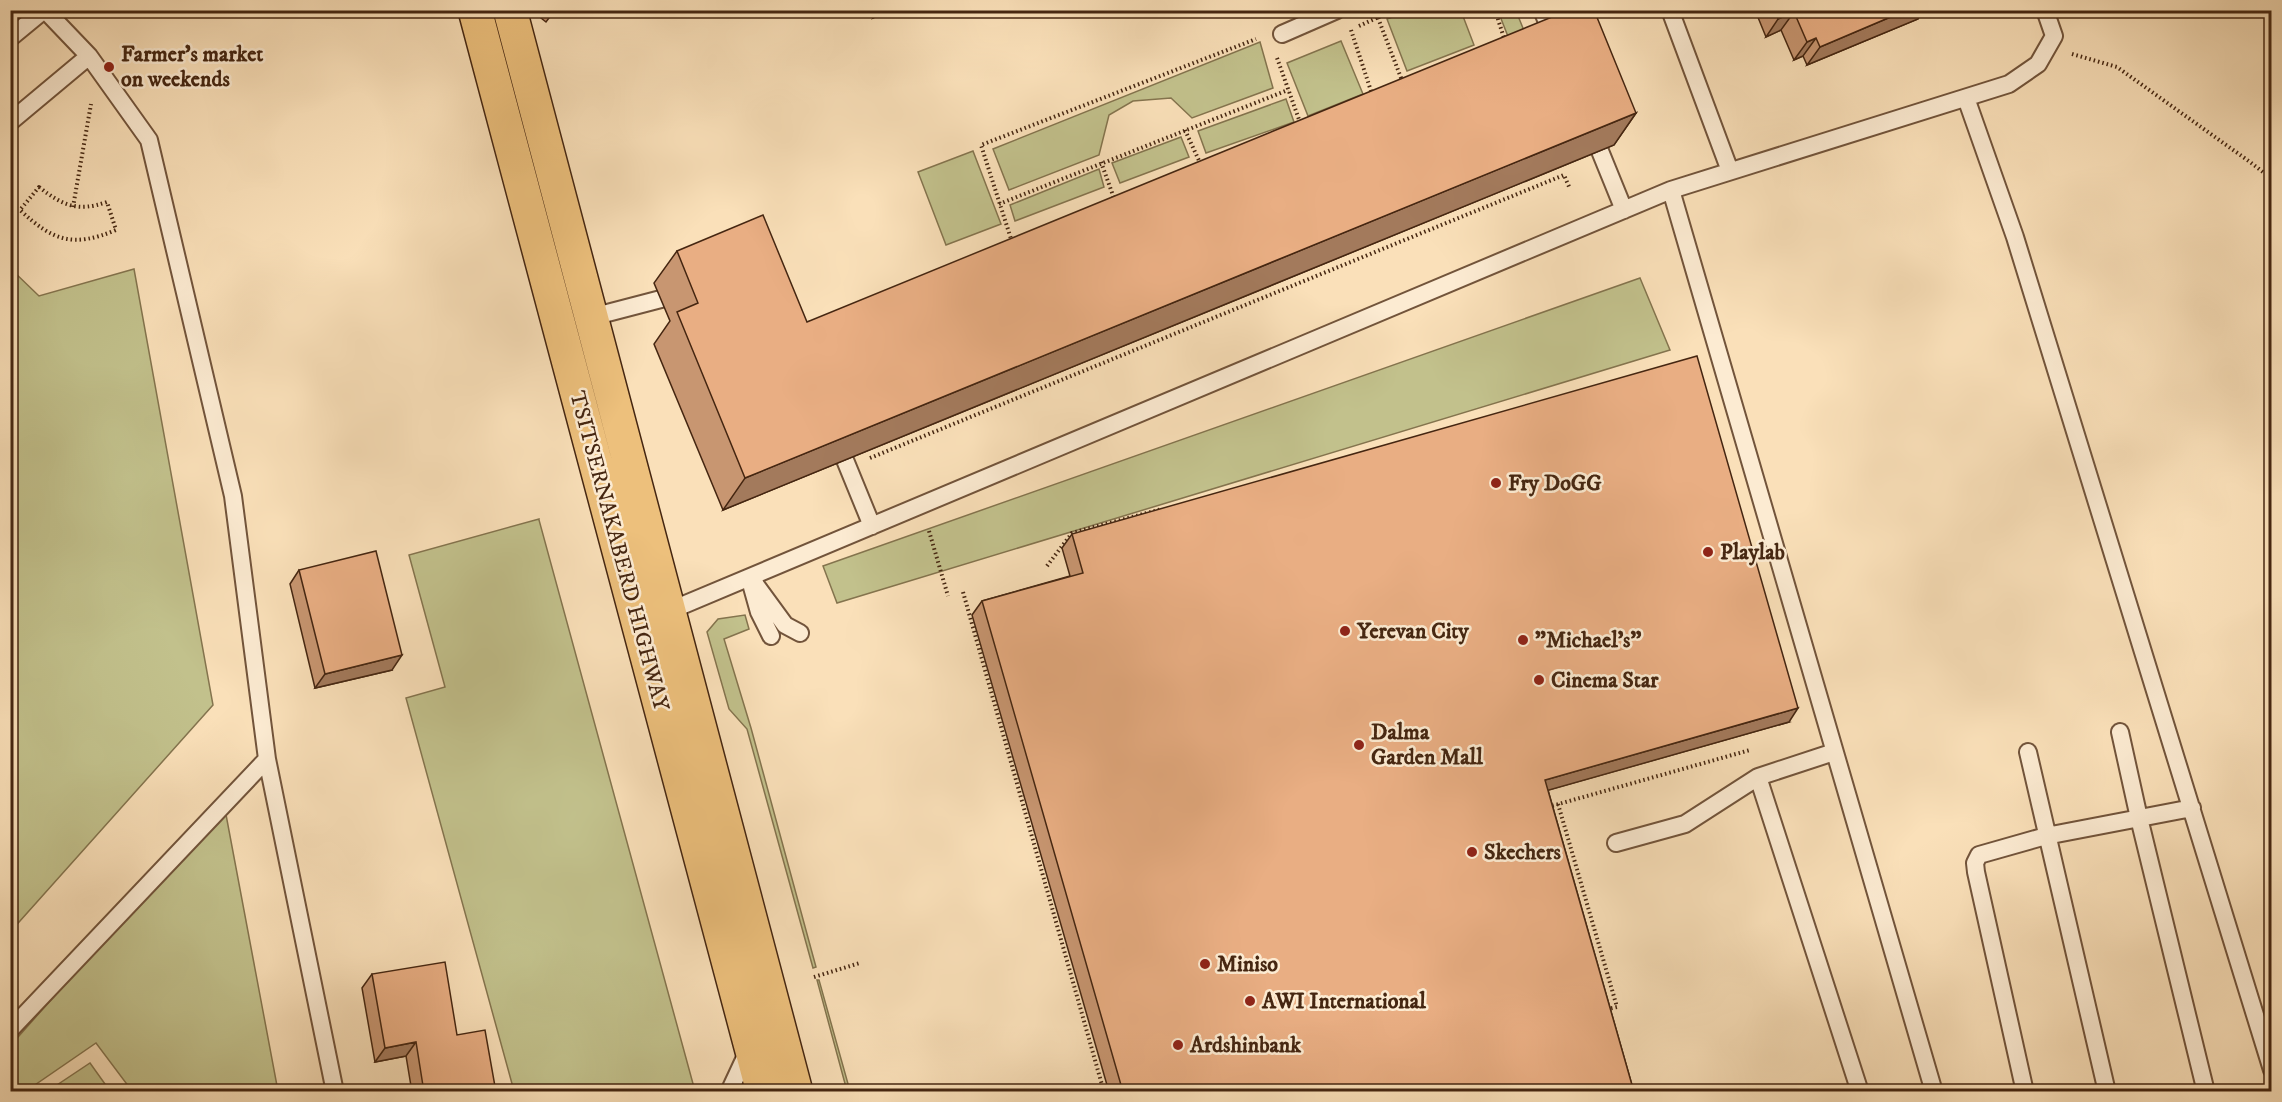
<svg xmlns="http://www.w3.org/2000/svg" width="2282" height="1102" viewBox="0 0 2282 1102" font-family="'IM FELL DW Pica',serif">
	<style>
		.green { fill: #c2c18c; stroke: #84744e; stroke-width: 1.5 }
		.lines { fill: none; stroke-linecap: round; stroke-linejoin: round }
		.lane-casing { stroke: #72543b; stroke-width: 20 }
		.primary-casing { stroke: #452611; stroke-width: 36 }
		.path { stroke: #452611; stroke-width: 4; stroke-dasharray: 1.5 3; stroke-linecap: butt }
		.lane { stroke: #fcebd2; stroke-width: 16 }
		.primary { stroke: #edc07c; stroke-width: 33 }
		.wall { fill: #c89671; stroke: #452611; stroke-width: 1.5 }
		.shaded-wall { fill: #a37a5c; stroke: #452611; stroke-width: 1.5 }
		.building { fill: #e9ae83; stroke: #452611; stroke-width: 1.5 }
		.poi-dot { fill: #8f2418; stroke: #fcebd2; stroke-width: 2 }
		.labels { text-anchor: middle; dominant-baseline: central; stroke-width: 5; stroke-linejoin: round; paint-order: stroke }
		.poi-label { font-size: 22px; font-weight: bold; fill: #452611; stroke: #fcebd2; text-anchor: start }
		.street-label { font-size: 22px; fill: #452611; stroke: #fcebd2 }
	</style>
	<rect width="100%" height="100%" fill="#fae0b9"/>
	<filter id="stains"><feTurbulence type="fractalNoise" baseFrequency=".00333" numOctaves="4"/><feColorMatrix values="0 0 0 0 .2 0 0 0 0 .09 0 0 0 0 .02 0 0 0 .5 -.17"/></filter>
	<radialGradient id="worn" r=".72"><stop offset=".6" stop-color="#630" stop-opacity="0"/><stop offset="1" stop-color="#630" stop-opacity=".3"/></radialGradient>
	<path class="green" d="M1409,11H1461L1474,45L1407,71L1387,19Z
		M1498,11H1516L1525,33L1509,39Z
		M1341,41L1363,94L1308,116L1287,63Z
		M1260,42L1273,88L1192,118L1171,98L1133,101L1109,115L1099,155L1009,190L993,149Z
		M1286,99L1294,122L1206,153L1198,131Z
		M1181,137L1189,157L1120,183L1112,163Z
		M973,151L1001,224L946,245L918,172Z
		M1099,169L1104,187L1015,221L1010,205Z
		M11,269L39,296L134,269L213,705L11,931Z
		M1640,278L1670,350L837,603L823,566Z
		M539,519V520L695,1091H514L406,698L445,687L409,555Z
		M745,615L749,629L724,639L751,728L816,967L813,968L747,729L729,709L707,632L718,619Z
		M224,804L278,1091H132L96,1043L26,1091L11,1092V1045Z
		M817,980H819L850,1091H847Z
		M90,1063L110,1091H48Z"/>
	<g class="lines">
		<defs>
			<path id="lane" d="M45,10L89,56L149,140L233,496L267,759L335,1092
				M1542,10L1554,39
				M1670,10L1730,171
				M1282,34L1337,10
				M10,38L44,10
				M1966,98L2015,237L2272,1070
				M10,122L89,56
				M1600,151L1624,210
				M1671,190L1934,1092
				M592,317L661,299
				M845,460L872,526
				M750,577L785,625L800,633
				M752,587L759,612L771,636
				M669,611L1671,190L2009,84L2038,64L2054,36L2045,10
				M2120,732L2139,818L2206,1092
				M2028,752L2107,1092
				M1758,777L1860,1092
				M1616,843L1685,824L1758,777L1834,752
				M10,1030L267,759
				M729,1092L749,1049
				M2025,1092L1976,872L1975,863L1979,855L2046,836L2192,808"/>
			<path id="primary" d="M475,10L763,1092
				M510,10L796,1092"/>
		</defs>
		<use href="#lane" class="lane-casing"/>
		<use href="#primary" class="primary-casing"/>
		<path class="path" d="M1495,10L1505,41
			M1378,18L1403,83
			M1359,26L1394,10
			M1351,30L1372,94
			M2072,54L2117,67L2250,162L2272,179
			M1277,58L1301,125
			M1185,130L1201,165
			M1101,162L1115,201
			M39,187C63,206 78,212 107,202L116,230C73,248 53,241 20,210Z
			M999,204L1288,90
			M73,207L91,104
			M1012,242L981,145L1256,39
			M870,458L1564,175L1570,189
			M929,531L948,596
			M1047,566L1072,533L1162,509
			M963,592L1104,1092
			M1558,804L1617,1007L1608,1009
			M1548,807L1750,750
			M814,977L860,963"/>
		<use href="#lane" class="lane"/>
		<use href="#primary" class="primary"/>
	</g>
	<path class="wall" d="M531,10H555L546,22Z
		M869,10H890L873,18Z
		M1755,10H1923L1918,19L1807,65L1803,56L1794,60L1781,30L1766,37Z
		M1636,113L1614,145L723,510L654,344L670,321L654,283L677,251L807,322Z
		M1072,534L1789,722L1548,790L1634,1092H1109L972,615L982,601L1070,576L1062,548Z
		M299,570L392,670L315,688L290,584Z
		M372,974L457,1035L496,1092H412L406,1056L375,1062L362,988Z"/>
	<path class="shaded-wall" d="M878,10H890L873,18Z
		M1907,10H1923L1918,19L1807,65L1820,47Z
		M1794,12L1781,30L1766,37L1778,19Z
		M1816,38L1803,56L1794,60L1807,42Z
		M1636,113L1614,145L723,510L745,478Z
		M402,655L392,670L315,688L325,674Z
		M1798,708L1789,722L1535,794L1545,780Z
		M416,1042L406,1056L375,1062L385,1048Z"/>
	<path class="building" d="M1569,10H1594L1636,113L745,478L677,312L698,303L677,251L763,215L807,322Z
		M1775,10H1907L1820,47L1816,38L1807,42L1794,12L1778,19Z
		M1697,356L1798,708L1545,780L1634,1092H1123L982,601L1083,573L1072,534Z
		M376,551L402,655L325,674L299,570Z
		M445,962L457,1035L485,1030L496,1092H424L416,1042L385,1048L372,974Z"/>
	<g class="poi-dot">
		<circle cx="109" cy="67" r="6"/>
		<circle cx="1496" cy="483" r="6"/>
		<circle cx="1708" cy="552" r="6"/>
		<circle cx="1345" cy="631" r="6"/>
		<circle cx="1523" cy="640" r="6"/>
		<circle cx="1539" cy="680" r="6"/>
		<circle cx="1359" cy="745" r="6"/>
		<circle cx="1472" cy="852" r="6"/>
		<circle cx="1205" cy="964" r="6"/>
		<circle cx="1250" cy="1001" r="6"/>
		<circle cx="1178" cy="1045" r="6"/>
	</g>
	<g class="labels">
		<g class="poi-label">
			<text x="121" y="54">Farmer's market<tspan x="121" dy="25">on weekends</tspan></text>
			<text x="1508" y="483">Fry DoGG</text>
			<text x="1720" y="552">Playlab</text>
			<text x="1357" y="631">Yerevan City</text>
			<text x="1535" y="640">"Michael's"</text>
			<text x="1551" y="680">Cinema Star</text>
			<text x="1371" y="732">Dalma<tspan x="1371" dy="25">Garden Mall</tspan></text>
			<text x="1484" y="852">Skechers</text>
			<text x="1217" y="964">Miniso</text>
			<text x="1262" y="1001">AWI International</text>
			<text x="1190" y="1045">Ardshinbank</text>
		</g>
		<g class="street-label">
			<text transform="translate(619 551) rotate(75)">TSITSERNAKABERD HIGHWAY</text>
		</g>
	</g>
	<rect width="2282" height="1102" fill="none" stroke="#fae0b9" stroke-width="36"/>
	<rect x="12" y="12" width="2258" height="1078" fill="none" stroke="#452611" stroke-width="3"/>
	<rect x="18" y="18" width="2246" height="1066" fill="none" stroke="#452611" stroke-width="1.5"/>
	<rect width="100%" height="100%" filter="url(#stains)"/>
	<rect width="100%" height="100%" fill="url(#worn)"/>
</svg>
